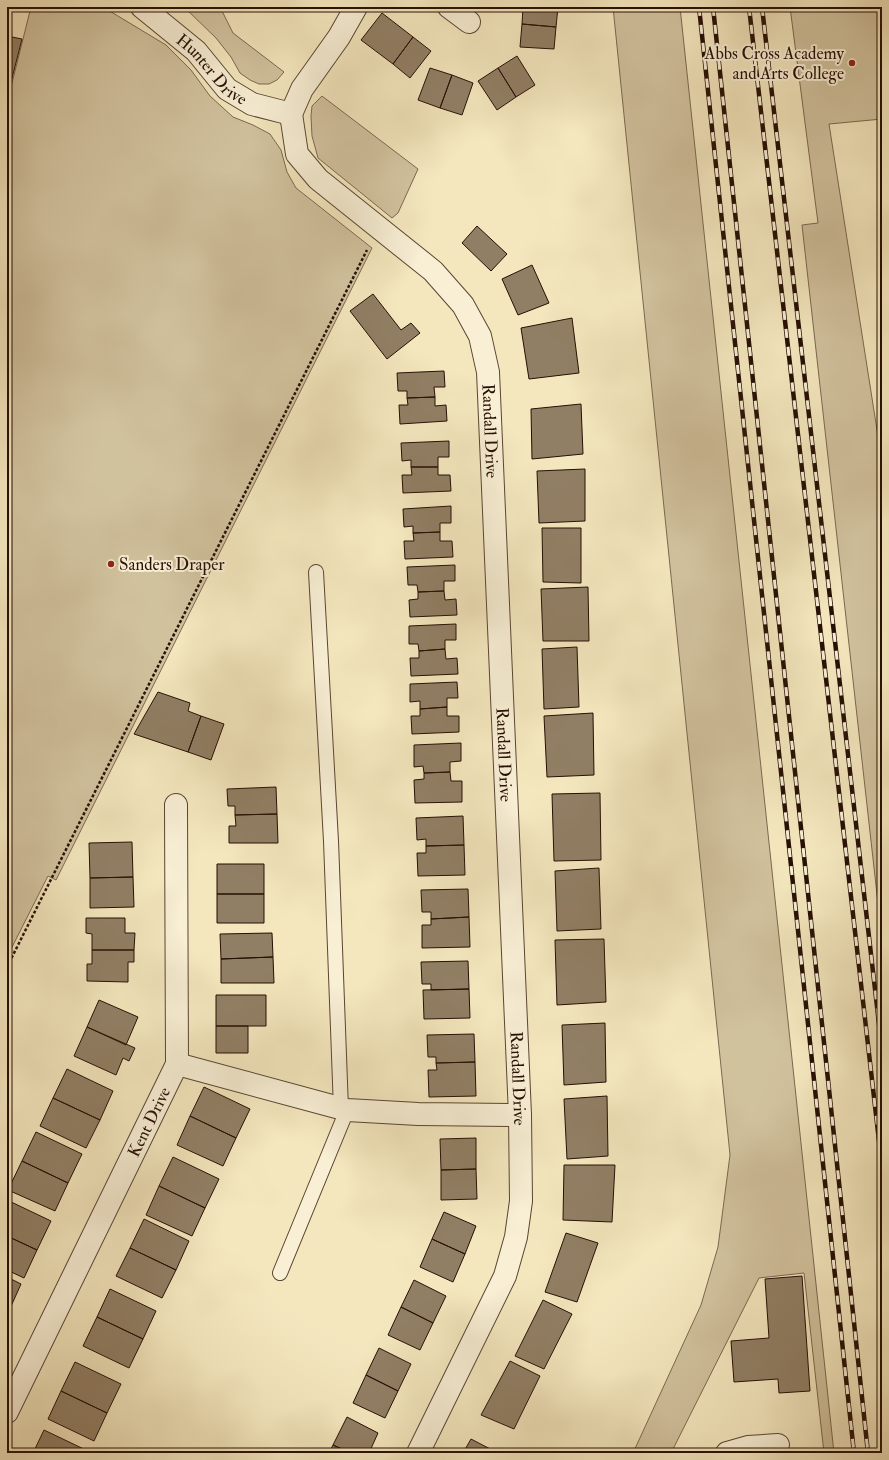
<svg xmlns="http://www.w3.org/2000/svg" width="889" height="1460" viewBox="0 0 889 1460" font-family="'IM FELL Double Pica',serif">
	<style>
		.green { fill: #d1c29e; stroke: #7c6851 }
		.building { fill: #917f65; stroke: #260f04 }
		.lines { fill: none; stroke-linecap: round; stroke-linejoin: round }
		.service-casing { stroke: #5a4532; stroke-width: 16 }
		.minor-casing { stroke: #5a4532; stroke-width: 24 }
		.path { stroke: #260f04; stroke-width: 2.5; stroke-dasharray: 3 2; stroke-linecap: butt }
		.service { stroke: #f8efd5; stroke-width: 14 }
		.minor { stroke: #f8efd5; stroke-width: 22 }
		.rail-casing { stroke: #260f04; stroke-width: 4.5 }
		.rail { stroke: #f8efd5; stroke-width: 3; stroke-dasharray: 9; stroke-linecap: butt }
		.poi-dot { fill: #8f2418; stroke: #f8efd5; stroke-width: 1.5 }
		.labels { text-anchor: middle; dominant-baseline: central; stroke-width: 4; stroke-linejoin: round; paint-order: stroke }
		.poi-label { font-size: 17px; fill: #260f04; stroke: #f8efd5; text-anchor: end }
		.street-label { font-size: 17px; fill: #260f04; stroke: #f8efd5 }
	</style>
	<rect width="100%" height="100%" fill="#f4e7be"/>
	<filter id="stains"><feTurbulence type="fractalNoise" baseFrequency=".005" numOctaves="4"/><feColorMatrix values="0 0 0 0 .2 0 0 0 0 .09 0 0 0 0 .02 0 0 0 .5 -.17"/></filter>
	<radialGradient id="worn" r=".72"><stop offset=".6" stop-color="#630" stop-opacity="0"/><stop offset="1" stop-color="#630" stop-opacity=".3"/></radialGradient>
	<path class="green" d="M31,7H103L166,45L191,70L210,96L233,117L253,125L270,134L281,150L287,172L296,188L372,248L56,880L48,876L7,957V103Z
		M184,7H220L233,33L284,72L277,80L269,84H259L250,80L240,73L231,57L216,38Z
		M613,7H680L834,1453H824L804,1273L759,1278L671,1453H633L701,1305L718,1247L730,1155Z
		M790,7H882V119L829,124L877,430L882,475V939L802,225L818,223Z
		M322,96L418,169L398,213L392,218L318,158L312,136L311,116L312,106Z"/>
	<path class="building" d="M523,7H558L556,27L522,24Z
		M382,13L413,37L393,64L361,40Z
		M522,24L556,27L554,49L520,47Z
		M7,36L22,39L10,86L7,85Z
		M413,37L431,51L410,78L393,64Z
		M517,56L535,85L516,97L498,68Z
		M430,68L452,75L440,108L418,100Z
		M498,68L516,97L497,110L478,81Z
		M452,75L473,83L462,115L440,108Z
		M477,226L507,254L491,271L462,243Z
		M532,265L549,303L518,315L502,279Z
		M373,294L401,330L411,323L420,333L387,359L350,311Z
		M572,318L579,373L529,379L521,328Z
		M444,371L445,387H434L435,397L407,398V391H398L397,373Z
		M435,397V406L446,405L447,421L400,424L399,405H408L407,398Z
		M581,404L583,454L532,459L531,409Z
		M449,441V457H438V467H411V460L402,461L401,443Z
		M411,467H438V475H450L451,491L403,493L402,475H412Z
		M585,469V521L539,523L537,471Z
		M451,506V523H440V532L413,533V526L404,527L403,509Z
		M542,528H581V583L543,582Z
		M440,532V541H452L453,557L405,559L404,541H414L413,533Z
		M455,565V581H444V591L418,592L417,585H408L407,567Z
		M588,587L589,641H543L541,589Z
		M444,591L445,600L456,599L457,615L410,617L409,600L418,599V592Z
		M456,624V640H445V649L419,651L418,644H409V626Z
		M577,647L579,707L544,709L542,649Z
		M445,649L446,659L457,658L458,674L411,676L410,658H419V651Z
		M457,682L458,698H447V707L420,709V701L410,702V684Z
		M158,692L190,703L188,711L201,716L188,752L134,734Z
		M447,707V716H459V732L412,734L411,716H420V709Z
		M593,713L594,775L547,777L544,716Z
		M201,716L224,724L211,760L188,752Z
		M461,743V761L450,762V772L424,773L423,766L414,767V745Z
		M450,772L451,781H462V802L415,803L414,780L424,779V773Z
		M276,787L277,814L235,815V806H228L227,789Z
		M600,793L601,860L554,861L552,794Z
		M277,814L278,843H229V826H236L235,815Z
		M463,816L464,845L426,846V839L417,840L416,818Z
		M132,842L133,877L90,878L89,843Z
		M464,845L465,875L418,876L417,853H426V846Z
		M217,864H264V894H217Z
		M599,868L601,929L557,931L555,871Z
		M133,877L134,907L90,908V878Z
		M468,889L469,917L431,919V912H422L421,890Z
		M217,894H264V923H217Z
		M469,917L470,947L422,948V925H431V919Z
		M86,918H125V933H135L134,950H92V934L86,933Z
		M272,933L273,957L221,959L220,934Z
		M604,939L606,1002L557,1005L555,940Z
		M92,950H134V962H128V982L87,981V964H92Z
		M273,957L274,983H221V959Z
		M468,961L469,989L431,990V984H422L421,962Z
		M469,989L470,1018L424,1019L423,990Z
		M216,995H266V1026H216Z
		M99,1000L138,1017L126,1045L87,1027Z
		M605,1023L606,1082L564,1085L562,1025Z
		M216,1026H248V1053H216Z
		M87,1027L135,1048L129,1061L123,1058L116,1075L74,1056Z
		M474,1034L475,1062L436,1063V1057H428L427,1035Z
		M475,1062L476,1096L429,1097L428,1070H437L436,1063Z
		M67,1069L113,1091L100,1120L53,1098Z
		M204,1087L250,1109L236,1138L190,1116Z
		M607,1096L608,1156L567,1159L564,1099Z
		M53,1098L100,1120L86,1148L40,1126Z
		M190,1116L236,1138L223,1166L177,1145Z
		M36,1132L82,1154L68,1183L22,1161Z
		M476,1138V1169L441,1170L440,1139Z
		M173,1157L219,1179L205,1208L159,1186Z
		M22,1161L68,1183L55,1211L8,1190Z
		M564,1165H615L612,1222L563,1220Z
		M476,1169L477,1199L441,1200V1170Z
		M159,1186L205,1208L192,1236L146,1215Z
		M7,1200L51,1221L37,1250L7,1236Z
		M444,1212L476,1226L465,1254L432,1239Z
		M144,1219L189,1241L176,1270L130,1248Z
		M566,1233L598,1243L577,1302L545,1292Z
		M7,1236L37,1250L24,1278L7,1270Z
		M432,1239L465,1254L453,1282L420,1267Z
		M130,1248L176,1270L162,1298L116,1276Z
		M802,1276L810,1391L779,1393L778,1379L734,1382L731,1341L769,1338L765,1279Z
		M7,1277L21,1284L8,1313H7Z
		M414,1280L446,1296L433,1323L401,1307Z
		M110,1289L156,1311L143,1339L97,1317Z
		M543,1300L572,1314L544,1369L515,1356Z
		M401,1307L433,1323L420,1350L388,1335Z
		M97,1317L143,1339L129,1368L83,1346Z
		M379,1348L411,1364L398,1391L366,1375Z
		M510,1361L540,1376L514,1429L481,1415Z
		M75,1362L121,1384L107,1413L61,1391Z
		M366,1375L398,1391L385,1418L353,1403Z
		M61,1391L107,1413L94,1441L48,1419Z
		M347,1417L378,1433L369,1453H351L333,1445Z
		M44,1430L90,1452L89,1453H33Z
		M471,1439L498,1453H463Z
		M333,1445L351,1453H329Z"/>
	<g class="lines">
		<defs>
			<path id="service" d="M316,572L331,841L341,1109
				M280,1273L347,1110"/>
			<g id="minor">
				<path id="s1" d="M142,7L196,51L227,89L252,104L291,114"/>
				<path d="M449,7L469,22"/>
				<path id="s2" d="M291,114L297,154L318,179L433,271L463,305L480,336L488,372L520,1115L521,1201L516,1237L505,1276L418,1453"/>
				<path d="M291,114L302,89L339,37L356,7"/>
				<path d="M177,1064L347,1110L418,1114L520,1115"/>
				<path id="s3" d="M7,1412L177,1064L176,805"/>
				<path d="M727,1453L748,1447L778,1445"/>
			</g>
		</defs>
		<use href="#service" class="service-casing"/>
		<use href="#minor" class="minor-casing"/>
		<path class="path" d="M7,967L367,250"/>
		<use href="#service" class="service"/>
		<use href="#minor" class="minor"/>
		<defs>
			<path id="rail" d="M699,7L854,1453
				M713,7L868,1453
				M749,7L882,1167
				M762,7L882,1050"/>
		</defs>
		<use href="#rail" class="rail-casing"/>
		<use href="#rail" class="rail"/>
	</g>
	<g class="poi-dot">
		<circle cx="852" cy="63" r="4"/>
		<circle cx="111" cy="564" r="4"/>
	</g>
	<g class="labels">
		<g class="poi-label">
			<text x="844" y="53">Abbs Cross Academy<tspan x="844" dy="20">and Arts College</tspan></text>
			<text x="119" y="564" text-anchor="start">Sanders Draper</text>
		</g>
		<g class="street-label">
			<text stroke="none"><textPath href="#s1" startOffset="94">Hunter Drive</textPath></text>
			<text stroke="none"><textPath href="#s2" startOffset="397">Randall Drive</textPath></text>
			<text stroke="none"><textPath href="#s2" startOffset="721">Randall Drive</textPath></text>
			<text stroke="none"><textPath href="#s2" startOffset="1045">Randall Drive</textPath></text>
			<text stroke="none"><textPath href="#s3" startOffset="323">Kent Drive</textPath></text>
		</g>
	</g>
	<rect width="889" height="1460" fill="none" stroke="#f4e7be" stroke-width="24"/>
	<rect x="8" y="8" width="873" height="1444" fill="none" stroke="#260f04" stroke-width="2"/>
	<rect x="12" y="12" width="865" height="1436" fill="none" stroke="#260f04"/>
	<rect width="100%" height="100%" filter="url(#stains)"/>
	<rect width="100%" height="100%" fill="url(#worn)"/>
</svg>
